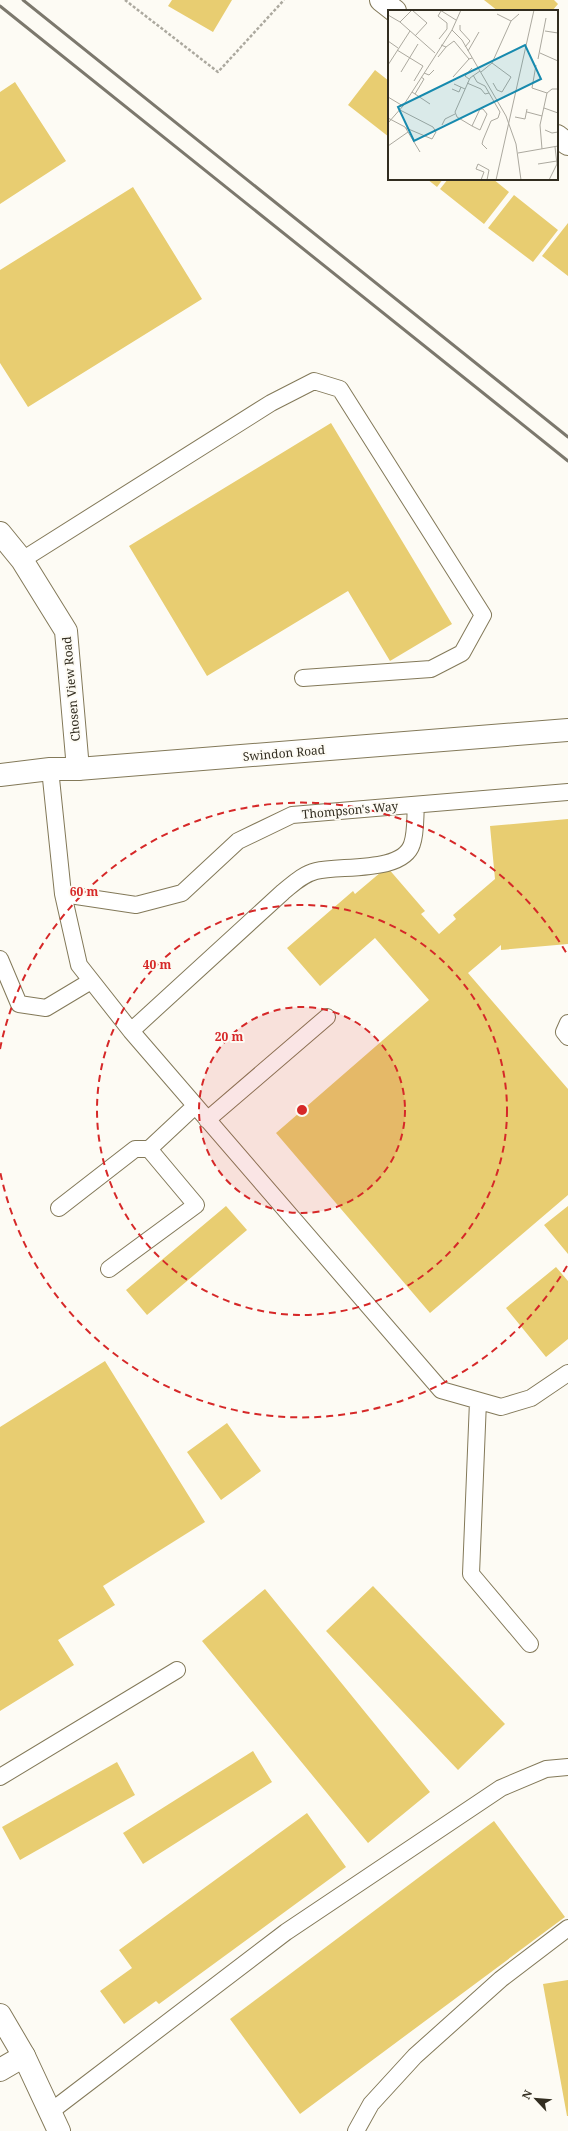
<svg xmlns="http://www.w3.org/2000/svg" width="568" height="2131" viewBox="0 0 568 2131" font-family="'Noto Serif',serif">
	<style>
		.building { fill: #e8cd71 }
		.lines { fill: none; stroke-linecap: round; stroke-linejoin: round }
		.lane-casing { stroke: #837959; stroke-width: 18 }
		.street-casing { stroke: #837959; stroke-width: 24 }
		.secondary-casing { stroke: #837959; stroke-width: 24 }
		.path { stroke: #aca99f; stroke-width: 2.5; stroke-dasharray: 3 2; stroke-linecap: butt }
		.lane { stroke: #fff; stroke-width: 16 }
		.street { stroke: #fff; stroke-width: 22 }
		.secondary { stroke: #fff; stroke-width: 22 }
		.rail { stroke: #7c786d; stroke-width: 3 }
		.ring { fill: none; stroke: #d62828; stroke-width: 2; stroke-dasharray: 7 5 }
		.labels { text-anchor: middle; dominant-baseline: central; stroke-width: 4; stroke-linejoin: round; paint-order: stroke }
		.street-label { font-size: 12px; fill: #322d20; stroke: #fdfbf4 }
		.inset-road { fill: none; stroke: #aca99f; stroke-width: 1 }
		.view { fill: #178aae; fill-opacity: 0.15; stroke: #178aae; stroke-width: 2 }
		.inset-edge { fill: none; stroke: #322d20; stroke-width: 2 }
		.centre { fill: #d62828; stroke: #fdfbf4; stroke-width: 2 }
		.ring-label { font-size: 12px; text-anchor: middle; font-weight: bold; fill: #d62828; stroke: #fdfbf4; stroke-width: 4; stroke-linejoin: round; paint-order: stroke }
	</style>
	<rect width="100%" height="100%" fill="#fdfbf4"/>
	<path class="building" d="M172,0H232L213,32L168,6Z
		M484,0H554L558,4L552,11H498Z
		M375,70L389,81V137L348,105Z
		M15,82L66,161L0,204V92Z
		M427,179H443L437,187Z
		M448,179H493L509,192L484,224L440,189Z
		M133,187L202,299L28,407L0,363V270Z
		M514,195L558,230L533,262L488,228Z
		M568,223V276L542,256Z
		M331,423L452,624L390,661L348,591L207,676L129,546Z
		M568,819V944L501,950V945L468,973L568,1089V1195L430,1313L276,1133L429,1000L375,938L320,986L287,948L353,891L355,894L387,867L425,911L421,914L439,934L456,919L453,915L495,879L490,826Z
		M226,1206L247,1230L147,1315L126,1290Z
		M568,1206V1254L544,1225Z
		M556,1267L568,1281V1339L546,1357L506,1308Z
		M105,1361L205,1522L103,1586L115,1605L58,1640L74,1665L0,1711V1427Z
		M227,1423L261,1471L221,1500L187,1452Z
		M373,1586L505,1724L458,1770L326,1631Z
		M265,1589L430,1792L368,1843L202,1641Z
		M253,1751L272,1782L143,1864L123,1833Z
		M117,1762L135,1795L20,1860L2,1827Z
		M307,1813L346,1867L159,2004L156,2001L124,2024L100,1991L132,1968L119,1950Z
		M494,1821L565,1917L300,2114L230,2019Z
		M568,1980V2116H567L543,1984Z"/>
	<g class="lines">
		<defs>
			<path id="lane" d="M22,560L271,403L314,381L340,389L483,615L462,653L431,669L303,678
				M50,769L63,894L79,965L131,1031L441,1390L501,1407L531,1398L568,1373
				M63,894L136,905L182,893L238,841L292,815L568,792
				M0,959L19,1004L46,1008L91,981
				M568,1023L564,1032L568,1037
				M131,1031L283,892C293,884 303,874 316,871C341,865 403,873 412,844C416,833 415,817 416,805
				M207,1120L327,1017
				M59,1208L135,1149H149L195,1106
				M109,1269L196,1205L149,1149
				M478,1401L471,1574L530,1644
				M0,1777L177,1670
				M50,2112L286,1932L501,1788L546,1769L568,1767
				M356,2131L371,2104L415,2056L501,1979L568,1928"/>
			<path id="street" d="M381,0L395,11
				M557,136L568,144
				M0,533L22,560L66,631L78,769
				M0,2070L24,2056"/>
			<path id="secondary" d="M0,775L50,769H78L568,730
				M0,2015L24,2056L59,2131"/>
		</defs>
		<use href="#lane" class="lane-casing"/>
		<use href="#street" class="street-casing"/>
		<use href="#secondary" class="secondary-casing"/>
		<path class="path" d="M125,0L218,72L284,0"/>
		<use href="#lane" class="lane"/>
		<use href="#street" class="street"/>
		<use href="#secondary" class="secondary"/>
		<path class="rail" d="M23,0L568,437
			M0,6L568,461"/>
	</g>
	<circle cx="302" cy="1110" r="103" fill="#d62828" fill-opacity=".12"/>
	<g class="ring">
		<circle cx="302" cy="1110" r="103"/>
		<circle cx="302" cy="1110" r="205"/>
		<path d="M567 1266A308 308 0 0 1 0 1171M0 1049A308 308 0 0 1 567 954"/>
	</g>
	<g class="labels">
		<g class="street-label">
			<text transform="translate(71 689) rotate(-95)">Chosen View Road</text>
			<text transform="translate(284 753) rotate(-5)">Swindon Road</text>
			<text transform="translate(350 810) rotate(-5)">Thompson's Way</text>
		</g>
	</g>
	<g transform="translate(388 10)">
		<rect width="170" height="170" fill="#fdfbf4"/>
		<path class="inset-road" d="M24,0L39,13L27,26M52,0L68,10M109,4L123,11L131,4M0,5L12,12L47,43M12,12L24,0M72,15V20L82,31L77,37M64,20L74,30L118,106L128,134L133,170M157,21L170,23M51,29L59,19V13L50,6L53,1M0,31L10,38M53,35L58,37L66,31L81,49L84,48M9,40L35,56L26,71M80,41L91,22M152,43L170,51M50,47L58,37M150,49L158,8M104,53L123,67L114,82L109,80L105,73M0,55L22,21M148,55L144,78L159,83M13,62L30,34M93,62L104,53L123,11M36,63L41,65L46,60M85,65L89,72L97,76L112,102L110,108L103,111L95,130L94,134L99,139M65,67L81,49M81,69L77,66L84,58M79,73L93,79L97,84L101,83M66,74L77,79M64,79L71,82L73,77M24,82L27,84L36,69L33,67M27,84L42,94M0,87L15,96M156,98L170,103M12,100L45,117L48,122L44,129L18,118M139,102L154,106M127,107L137,109L139,99M0,108L17,117L32,142M0,113L15,96L64,20L73,0M54,115L57,109L67,104M84,116L92,99H95L99,104L92,120L84,116L69,107L67,102L82,68L92,61M157,120L164,123L170,122M0,136L20,122M154,139L152,115L159,83L164,79H170M130,143L170,136M150,154L169,151M93,170L96,162L88,159L90,154L101,160L99,170M108,170L146,0M161,170L169,154L167,137"/>
		<path class="view" d="M137,35L153,69L26,131L10,97Z"/>
		<rect width="170" height="170" class="inset-edge"/>
	</g>
	<circle cx="302" cy="1110" r="6" class="centre"/>
	<g class="ring-label">
		<text x="84" y="896">60 m</text>
		<text x="157" y="969">40 m</text>
		<text x="229" y="1041">20 m</text>
	</g>
	<g transform="translate(536 2099) rotate(296)" stroke="#fdfbf4" stroke-width="3" paint-order="stroke">
	<path d="M0-3L7 15L0 10L-7 15Z" fill="#322d20"/>
	<text y="-6" font-size="11" font-weight="bold" text-anchor="middle" fill="#322d20">N</text>
	</g>
</svg>
